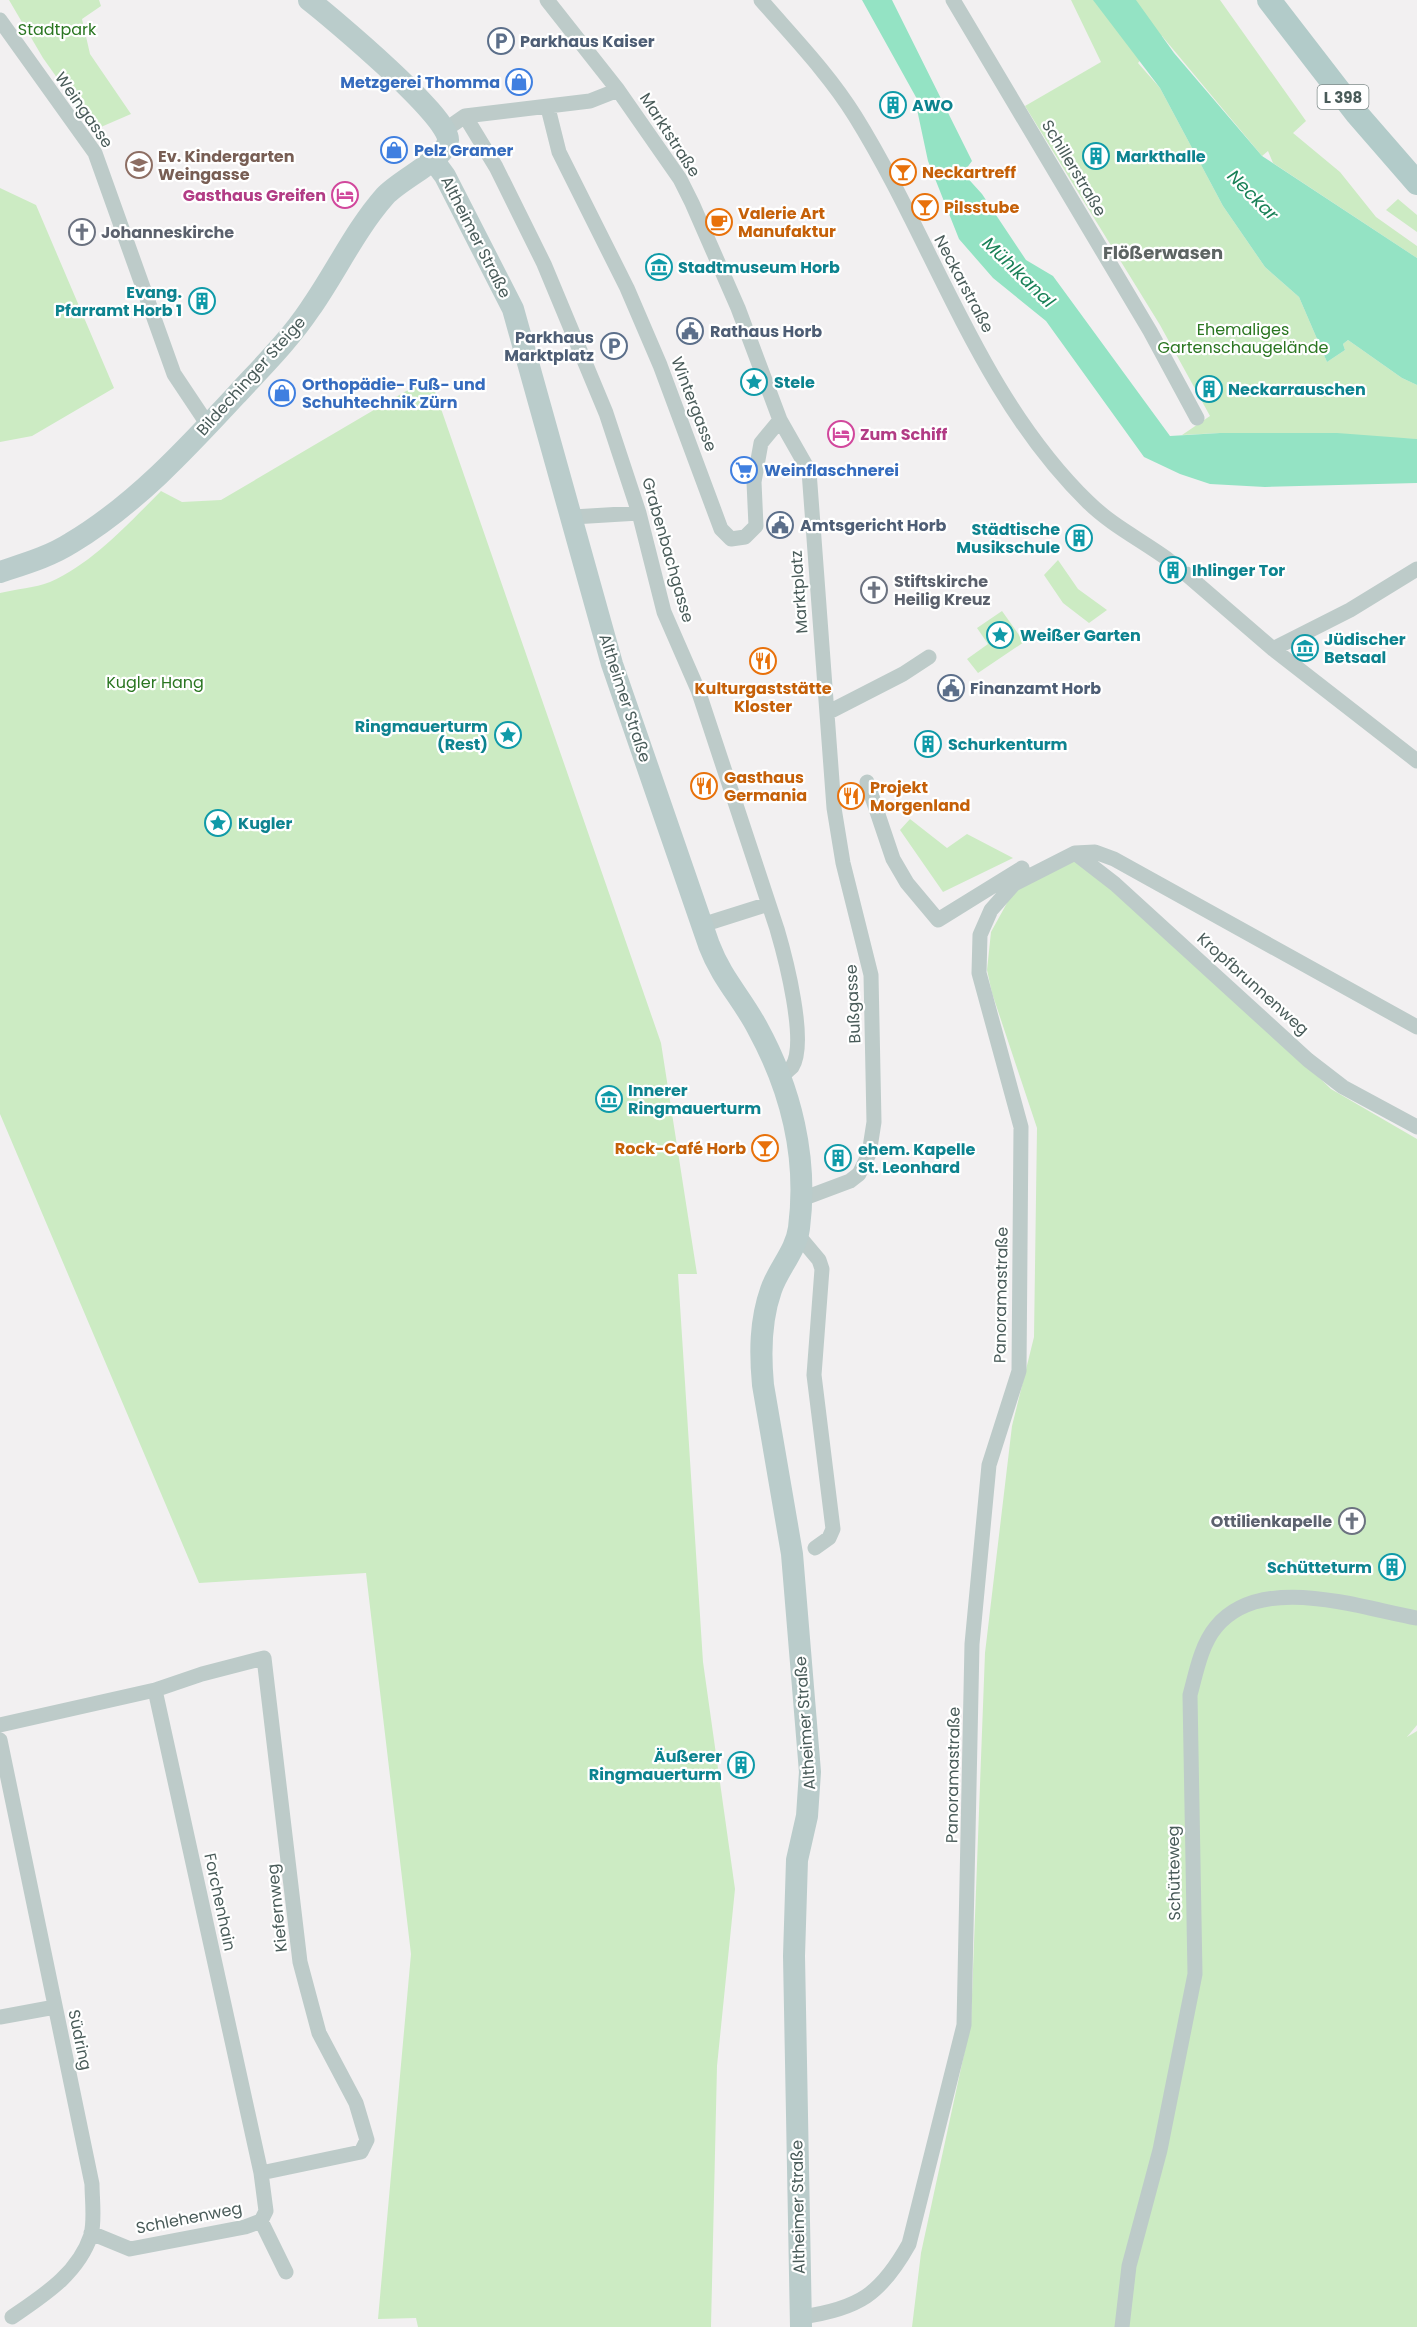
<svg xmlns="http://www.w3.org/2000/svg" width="1417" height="2327" viewBox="0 0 1417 2327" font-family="Poppins,sans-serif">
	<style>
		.green { fill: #ccebc3 }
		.water { fill: #94e3c4 }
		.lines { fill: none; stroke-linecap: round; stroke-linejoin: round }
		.street-tunnel { stroke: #c8cbcb; stroke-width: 15; stroke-dasharray: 15 8; stroke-linecap: butt }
		.street { stroke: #bdcbc9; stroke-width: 15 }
		.secondary { stroke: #bacccb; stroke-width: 22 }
		.primary { stroke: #b2cbc9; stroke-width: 24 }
		.labels { text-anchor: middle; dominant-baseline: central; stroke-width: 4.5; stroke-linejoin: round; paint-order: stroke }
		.shield { fill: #fff; stroke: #808c8b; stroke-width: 1.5 }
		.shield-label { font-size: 15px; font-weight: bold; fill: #495b59 }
		.park-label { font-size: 16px; fill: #2a7621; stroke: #fff }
		.service-label { font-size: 16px; font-weight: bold; fill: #4e5e75; stroke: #fff; text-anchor: start }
		.shop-label { font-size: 16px; font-weight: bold; fill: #366cbe; stroke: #fff; text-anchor: start }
		.culture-label { font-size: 16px; font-weight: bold; fill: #0d838f; stroke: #fff; text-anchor: start }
		.street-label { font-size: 16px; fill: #495b59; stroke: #fff }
		.education-label { font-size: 16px; font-weight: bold; fill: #785e54; stroke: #fff; text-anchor: start }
		.food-label { font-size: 16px; font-weight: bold; fill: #c56008; stroke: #fff; text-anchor: start }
		.hotel-label { font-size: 16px; font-weight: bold; fill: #b23c85; stroke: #fff; text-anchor: end }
		.worship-label { font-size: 16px; font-weight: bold; fill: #5b616d; stroke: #fff; text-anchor: start }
		.water-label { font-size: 18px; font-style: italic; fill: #198157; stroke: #fff }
		.neighbourhood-label { font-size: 18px; font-weight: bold; fill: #5d6463; stroke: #fff }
	</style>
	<rect width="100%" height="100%" fill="#f2f0f1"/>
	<path class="green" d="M9,0H99L101,6L82,19L90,54L131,114L94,130L43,58Z
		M1071,0H1220L1306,121L1293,133L1340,172L1376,217L1417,246V258L1273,163L1268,151L1262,156L1162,36L1138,63L1160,88L1223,206L1265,267L1299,297L1327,362L1345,350L1343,344L1348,340L1402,378L1417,385V439L1220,433L1182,435L1210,416L1160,325L1025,106L1101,62Z
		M0,188L36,205L114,388L32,436L0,442Z
		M1398,199L1417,215V232L1386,210Z
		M430,377L661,1043L697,1274H678L703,1662L735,1889L717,2066L711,2327H418L416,2318L378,2319L411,1954L366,1573L199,1583L0,1114V593C16,589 35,588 50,582C93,563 128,524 161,491L182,502L221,500Z
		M1058,560L1078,589L1107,610L1089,623L1063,603L1044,575Z
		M1002,611L1024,642L978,673L967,659L988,644L977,628Z
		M910,819L947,848L967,834L1013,858L943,892L900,830Z
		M1087,853L1331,1089L1417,1139V1725L1407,1737L1417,1731V2327H912L921,2253L971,2022L985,1653L1012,1426L1034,1337L1037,1128L992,993L987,970L991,932L1018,883Z"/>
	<path class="water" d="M862,0H892L972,161L963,173L982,194L1026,260L1053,276L1170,436L1220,433H1337L1417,439V483L1265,487L1210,484L1180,474L1144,457L1046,321L993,278L959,239L928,161L915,100L917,99Z
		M1093,0H1136L1174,53L1262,156L1417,258V385L1402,378L1348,340L1343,344L1345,350L1327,362L1299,297L1265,267L1223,206L1160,88Z"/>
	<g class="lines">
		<path class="street-tunnel" d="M1166,558L1186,574"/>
		<path class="street" d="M547,0L618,90
			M761,0C793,37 829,74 855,116C934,243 979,396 1088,502C1110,524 1141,540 1166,558
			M953,0L1150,331L1197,418
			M0,20L95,153L174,374L208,425
			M548,108L559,152L627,288L660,365L721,529L731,539L745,537L756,526L754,482L761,443L780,420
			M465,116L496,167L544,264L606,413L639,513L664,612L698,690L777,929C785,956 808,1043 792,1067C789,1070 784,1074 781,1076
			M445,130L465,116L590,101L618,90L680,179L692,203L738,308L780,420L809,471L834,808L843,863L871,975L874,1122L869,1154L859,1174L850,1181L802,1199
			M573,517L639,513
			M1186,574L1273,649L1417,761
			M1273,649L1350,610L1417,569
			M827,713L903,674L929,657
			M867,782L893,859L907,883L938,920L1022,868
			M1075,853L1115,884L1308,1060L1343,1087L1417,1127
			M702,925L768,904
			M798,1235L819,1260L822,1269L814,1375L833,1529L829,1538L815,1548
			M155,1690L202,1674L264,1658L300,1962L319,2033L356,2103L367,2140L361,2152L261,2173
			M0,1725L155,1690L261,2173L266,2211L261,2221L286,2272
			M0,1740L92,2184C92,2199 95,2220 91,2235C78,2274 44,2295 12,2317
			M0,2017L55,2007
			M91,2233L130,2249L245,2227L261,2221
			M801,2317C859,2309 881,2294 909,2244L964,2025L972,1644L989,1465L1019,1371L1021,1127L979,973L980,935L991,910L1014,884L1075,853L1095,852L1114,859L1417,1027
			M1122,2327L1129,2266L1160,2150L1195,1974L1190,1695C1196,1673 1201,1645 1216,1627C1261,1572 1360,1608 1417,1618"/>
		<path class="secondary" d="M434,161L445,176L513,309L612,664L709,945C722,979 741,997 757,1027C791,1089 808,1158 799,1228C796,1251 778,1269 771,1290C760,1321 760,1353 763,1385L792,1554L810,1772L807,1816L797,1860L794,1956L801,2327
			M0,572C24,564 49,557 71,543C135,505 189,446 239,392C264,365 290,339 310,309C336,272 355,230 385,196C399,180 447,158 448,140C450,117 331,17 309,0"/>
		<path class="primary" d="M1269,0L1357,114L1417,183"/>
	</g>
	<defs>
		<symbol id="parking-ring" viewBox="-11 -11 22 22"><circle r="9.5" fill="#fff" stroke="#5c6f8a" stroke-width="1.5"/><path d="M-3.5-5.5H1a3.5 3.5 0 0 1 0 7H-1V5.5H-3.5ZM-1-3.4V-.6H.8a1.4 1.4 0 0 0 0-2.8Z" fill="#5c6f8a"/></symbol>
		<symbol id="shop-ring" viewBox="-11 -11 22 22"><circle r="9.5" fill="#fff" stroke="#3f7fe0" stroke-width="1.5"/><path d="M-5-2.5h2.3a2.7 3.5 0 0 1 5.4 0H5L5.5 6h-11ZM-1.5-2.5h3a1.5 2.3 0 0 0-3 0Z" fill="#3f7fe0"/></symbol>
		<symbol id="building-ring" viewBox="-11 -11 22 22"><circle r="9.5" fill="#fff" stroke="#0f9aa8" stroke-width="1.5"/><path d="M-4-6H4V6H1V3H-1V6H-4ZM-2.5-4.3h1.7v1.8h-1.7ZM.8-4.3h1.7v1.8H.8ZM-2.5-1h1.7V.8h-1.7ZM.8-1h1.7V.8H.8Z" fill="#0f9aa8"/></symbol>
		<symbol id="school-ring" viewBox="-11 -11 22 22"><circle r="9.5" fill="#fff" stroke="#8d6e63" stroke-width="1.5"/><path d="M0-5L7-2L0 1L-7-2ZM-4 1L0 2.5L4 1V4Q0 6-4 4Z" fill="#8d6e63"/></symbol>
		<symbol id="bar-ring" viewBox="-11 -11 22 22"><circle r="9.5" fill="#fff" stroke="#e8710a" stroke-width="1.5"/><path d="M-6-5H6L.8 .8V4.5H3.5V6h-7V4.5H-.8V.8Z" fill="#e8710a"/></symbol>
		<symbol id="hotel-ring" viewBox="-11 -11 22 22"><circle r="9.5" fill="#fff" stroke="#d1479c" stroke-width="1.5"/><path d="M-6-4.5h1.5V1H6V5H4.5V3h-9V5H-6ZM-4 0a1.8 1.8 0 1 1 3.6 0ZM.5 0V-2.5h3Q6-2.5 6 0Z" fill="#d1479c"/></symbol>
		<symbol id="cafe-ring" viewBox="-11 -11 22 22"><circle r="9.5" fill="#fff" stroke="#e8710a" stroke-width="1.5"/><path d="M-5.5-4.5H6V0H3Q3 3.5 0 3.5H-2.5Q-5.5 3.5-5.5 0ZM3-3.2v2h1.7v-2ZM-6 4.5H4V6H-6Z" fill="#e8710a"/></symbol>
		<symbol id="church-ring" viewBox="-11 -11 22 22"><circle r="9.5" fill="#fff" stroke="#6b7280" stroke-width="1.5"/><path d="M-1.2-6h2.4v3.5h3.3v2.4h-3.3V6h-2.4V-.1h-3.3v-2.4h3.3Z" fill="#6b7280"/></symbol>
		<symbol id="museum-ring" viewBox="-11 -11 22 22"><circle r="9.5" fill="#fff" stroke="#0f9aa8" stroke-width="1.5"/><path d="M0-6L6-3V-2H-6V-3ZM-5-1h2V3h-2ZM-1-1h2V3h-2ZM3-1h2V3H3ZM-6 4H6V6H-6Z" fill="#0f9aa8"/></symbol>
		<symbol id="civic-ring" viewBox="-11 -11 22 22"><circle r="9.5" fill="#fff" stroke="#5c6f8a" stroke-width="1.5"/><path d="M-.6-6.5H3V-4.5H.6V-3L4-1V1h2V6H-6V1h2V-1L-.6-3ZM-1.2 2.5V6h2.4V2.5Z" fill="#5c6f8a"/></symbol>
		<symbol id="sight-ring" viewBox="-11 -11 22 22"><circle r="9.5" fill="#fff" stroke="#0f9aa8" stroke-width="1.5"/><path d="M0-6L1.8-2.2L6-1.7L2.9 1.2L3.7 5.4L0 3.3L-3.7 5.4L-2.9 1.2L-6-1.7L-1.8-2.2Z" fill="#0f9aa8"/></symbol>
		<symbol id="supermarket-ring" viewBox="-11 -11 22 22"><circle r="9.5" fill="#fff" stroke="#3f7fe0" stroke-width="1.5"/><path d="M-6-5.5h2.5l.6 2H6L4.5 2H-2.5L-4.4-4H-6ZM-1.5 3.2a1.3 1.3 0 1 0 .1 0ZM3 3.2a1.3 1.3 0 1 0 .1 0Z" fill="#3f7fe0"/></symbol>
		<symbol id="restaurant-ring" viewBox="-11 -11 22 22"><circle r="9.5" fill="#fff" stroke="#e8710a" stroke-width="1.5"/><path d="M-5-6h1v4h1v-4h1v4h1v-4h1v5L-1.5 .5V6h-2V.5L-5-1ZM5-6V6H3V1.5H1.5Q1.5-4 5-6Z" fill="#e8710a"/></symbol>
	</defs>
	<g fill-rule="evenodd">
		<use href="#parking-ring" x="486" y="26" width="30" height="30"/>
		<use href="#shop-ring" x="504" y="67" width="30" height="30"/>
		<use href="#building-ring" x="878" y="90" width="30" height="30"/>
		<use href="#shop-ring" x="379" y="135" width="30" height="30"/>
		<use href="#building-ring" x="1081" y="141" width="30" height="30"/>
		<use href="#school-ring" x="124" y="150" width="30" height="30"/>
		<use href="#bar-ring" x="888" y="157" width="30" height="30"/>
		<use href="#hotel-ring" x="330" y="180" width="30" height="30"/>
		<use href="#bar-ring" x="910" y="192" width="30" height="30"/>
		<use href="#cafe-ring" x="704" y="207" width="30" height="30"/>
		<use href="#church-ring" x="67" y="217" width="30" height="30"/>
		<use href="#museum-ring" x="644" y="252" width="30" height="30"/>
		<use href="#building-ring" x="187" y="286" width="30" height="30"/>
		<use href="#civic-ring" x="675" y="316" width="30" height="30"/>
		<use href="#parking-ring" x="599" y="331" width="30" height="30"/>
		<use href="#sight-ring" x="739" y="367" width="30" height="30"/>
		<use href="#building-ring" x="1194" y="374" width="30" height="30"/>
		<use href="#shop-ring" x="267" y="378" width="30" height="30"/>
		<use href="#hotel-ring" x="826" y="419" width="30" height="30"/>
		<use href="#supermarket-ring" x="729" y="455" width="30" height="30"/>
		<use href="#civic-ring" x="765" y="510" width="30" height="30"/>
		<use href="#building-ring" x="1064" y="523" width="30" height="30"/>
		<use href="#building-ring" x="1158" y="555" width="30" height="30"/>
		<use href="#church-ring" x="859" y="575" width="30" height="30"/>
		<use href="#sight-ring" x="985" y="620" width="30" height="30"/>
		<use href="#museum-ring" x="1290" y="633" width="30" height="30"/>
		<use href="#restaurant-ring" x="748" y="646" width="30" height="30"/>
		<use href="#civic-ring" x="936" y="673" width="30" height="30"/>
		<use href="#sight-ring" x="493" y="720" width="30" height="30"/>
		<use href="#building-ring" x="913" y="729" width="30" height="30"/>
		<use href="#restaurant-ring" x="689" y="771" width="30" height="30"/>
		<use href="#restaurant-ring" x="836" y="781" width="30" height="30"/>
		<use href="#sight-ring" x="203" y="808" width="30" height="30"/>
		<use href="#museum-ring" x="594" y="1084" width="30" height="30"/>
		<use href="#bar-ring" x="750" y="1133" width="30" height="30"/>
		<use href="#building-ring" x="823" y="1143" width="30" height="30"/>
		<use href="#church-ring" x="1337" y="1506" width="30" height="30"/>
		<use href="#building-ring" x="1377" y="1552" width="30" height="30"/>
		<use href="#building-ring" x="726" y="1750" width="30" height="30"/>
	</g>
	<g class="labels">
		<rect class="shield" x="1317.5" y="85" width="51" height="24" rx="4.5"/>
		<g class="shield-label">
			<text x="1343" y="97">L 398</text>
		</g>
		<g class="park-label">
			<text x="57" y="29">Stadtpark</text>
			<text x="1243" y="329">Ehemaliges<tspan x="1243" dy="18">Gartenschaugelände</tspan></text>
			<text x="155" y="682">Kugler Hang</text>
		</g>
		<g class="service-label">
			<text x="520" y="41">Parkhaus Kaiser</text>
			<text x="710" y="331">Rathaus Horb</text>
			<text x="594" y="337" text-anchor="end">Parkhaus<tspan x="594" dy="18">Marktplatz</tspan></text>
			<text x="800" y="525">Amtsgericht Horb</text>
			<text x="970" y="688">Finanzamt Horb</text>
		</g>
		<g class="shop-label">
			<text x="500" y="82" text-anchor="end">Metzgerei Thomma</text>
			<text x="414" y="150">Pelz Gramer</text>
			<text x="302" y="384">Orthopädie- Fuß- und<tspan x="302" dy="18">Schuhtechnik Zürn</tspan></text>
			<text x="764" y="470">Weinflaschnerei</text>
		</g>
		<g class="culture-label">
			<text x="912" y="105">AWO</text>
			<text x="1116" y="156">Markthalle</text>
			<text x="678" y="267">Stadtmuseum Horb</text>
			<text x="182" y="292" text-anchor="end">Evang.<tspan x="182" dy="18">Pfarramt Horb 1</tspan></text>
			<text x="774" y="382">Stele</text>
			<text x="1228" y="389">Neckarrauschen</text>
			<text x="1060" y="529" text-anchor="end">Städtische<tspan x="1060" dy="18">Musikschule</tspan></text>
			<text x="1192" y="570">Ihlinger Tor</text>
			<text x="1020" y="635">Weißer Garten</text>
			<text x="1324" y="639">Jüdischer<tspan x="1324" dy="18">Betsaal</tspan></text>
			<text x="488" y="726" text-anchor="end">Ringmauerturm<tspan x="488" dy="18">(Rest)</tspan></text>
			<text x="948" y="744">Schurkenturm</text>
			<text x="238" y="823">Kugler</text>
			<text x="628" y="1090">Innerer<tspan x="628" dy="18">Ringmauerturm</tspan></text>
			<text x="858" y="1149">ehem. Kapelle<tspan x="858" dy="18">St. Leonhard</tspan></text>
			<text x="1372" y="1567" text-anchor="end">Schütteturm</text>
			<text x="722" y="1756" text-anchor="end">Äußerer<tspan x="722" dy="18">Ringmauerturm</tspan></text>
		</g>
		<g class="street-label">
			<text transform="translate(84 110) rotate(55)">Weingasse</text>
			<text transform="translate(670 135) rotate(57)">Marktstraße</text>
			<text transform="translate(1074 168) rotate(59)">Schillerstraße</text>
			<text transform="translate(476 237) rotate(63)">Altheimer Straße</text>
			<text transform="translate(964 284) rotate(62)">Neckarstraße</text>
			<text transform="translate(251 376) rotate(-48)">Bildechinger Steige</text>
			<text transform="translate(694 404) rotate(69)">Wintergasse</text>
			<text transform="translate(668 550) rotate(74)">Grabenbachgasse</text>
			<text transform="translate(799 592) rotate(-94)">Marktplatz</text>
			<text transform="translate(625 698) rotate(72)">Altheimer Straße</text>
			<text transform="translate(1253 984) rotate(42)">Kropfbrunnenweg</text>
			<text transform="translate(853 1004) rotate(-93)">Bußgasse</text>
			<text transform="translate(1001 1295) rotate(-89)">Panoramastraße</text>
			<text transform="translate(805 1723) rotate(-94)">Altheimer Straße</text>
			<text transform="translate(953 1775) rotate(-89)">Panoramastraße</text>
			<text transform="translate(1174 1873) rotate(-91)">Schütteweg</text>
			<text transform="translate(220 1902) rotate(78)">Forchenhain</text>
			<text transform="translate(277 1908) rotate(-96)">Kiefernweg</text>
			<text transform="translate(80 2040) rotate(78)">Südring</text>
			<text transform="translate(798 2207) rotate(-91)">Altheimer Straße</text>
			<text transform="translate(189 2218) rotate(-11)">Schlehenweg</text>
		</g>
		<g class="education-label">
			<text x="158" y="156">Ev. Kindergarten<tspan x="158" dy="18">Weingasse</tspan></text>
		</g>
		<g class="food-label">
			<text x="922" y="172">Neckartreff</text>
			<text x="944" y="207">Pilsstube</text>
			<text x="738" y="213">Valerie Art<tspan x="738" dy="18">Manufaktur</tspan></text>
			<text x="763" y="688" text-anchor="middle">Kulturgaststätte<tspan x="763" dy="18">Kloster</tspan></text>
			<text x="724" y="777">Gasthaus<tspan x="724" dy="18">Germania</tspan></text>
			<text x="870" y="787">Projekt<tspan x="870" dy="18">Morgenland</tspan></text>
			<text x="746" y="1148" text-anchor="end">Rock-Café Horb</text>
		</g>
		<g class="hotel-label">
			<text x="326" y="195">Gasthaus Greifen</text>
			<text x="860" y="434" text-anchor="start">Zum Schiff</text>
		</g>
		<g class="worship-label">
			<text x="101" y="232">Johanneskirche</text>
			<text x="894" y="581">Stiftskirche<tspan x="894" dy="18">Heilig Kreuz</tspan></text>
			<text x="1332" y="1521" text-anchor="end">Ottilienkapelle</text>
		</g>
		<g class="water-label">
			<text transform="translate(1253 195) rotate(45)">Neckar</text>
			<text transform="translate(1019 272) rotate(44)">Mühlkanal</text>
		</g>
		<g class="neighbourhood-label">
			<text x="1163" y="252">Flößerwasen</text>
		</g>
	</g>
</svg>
